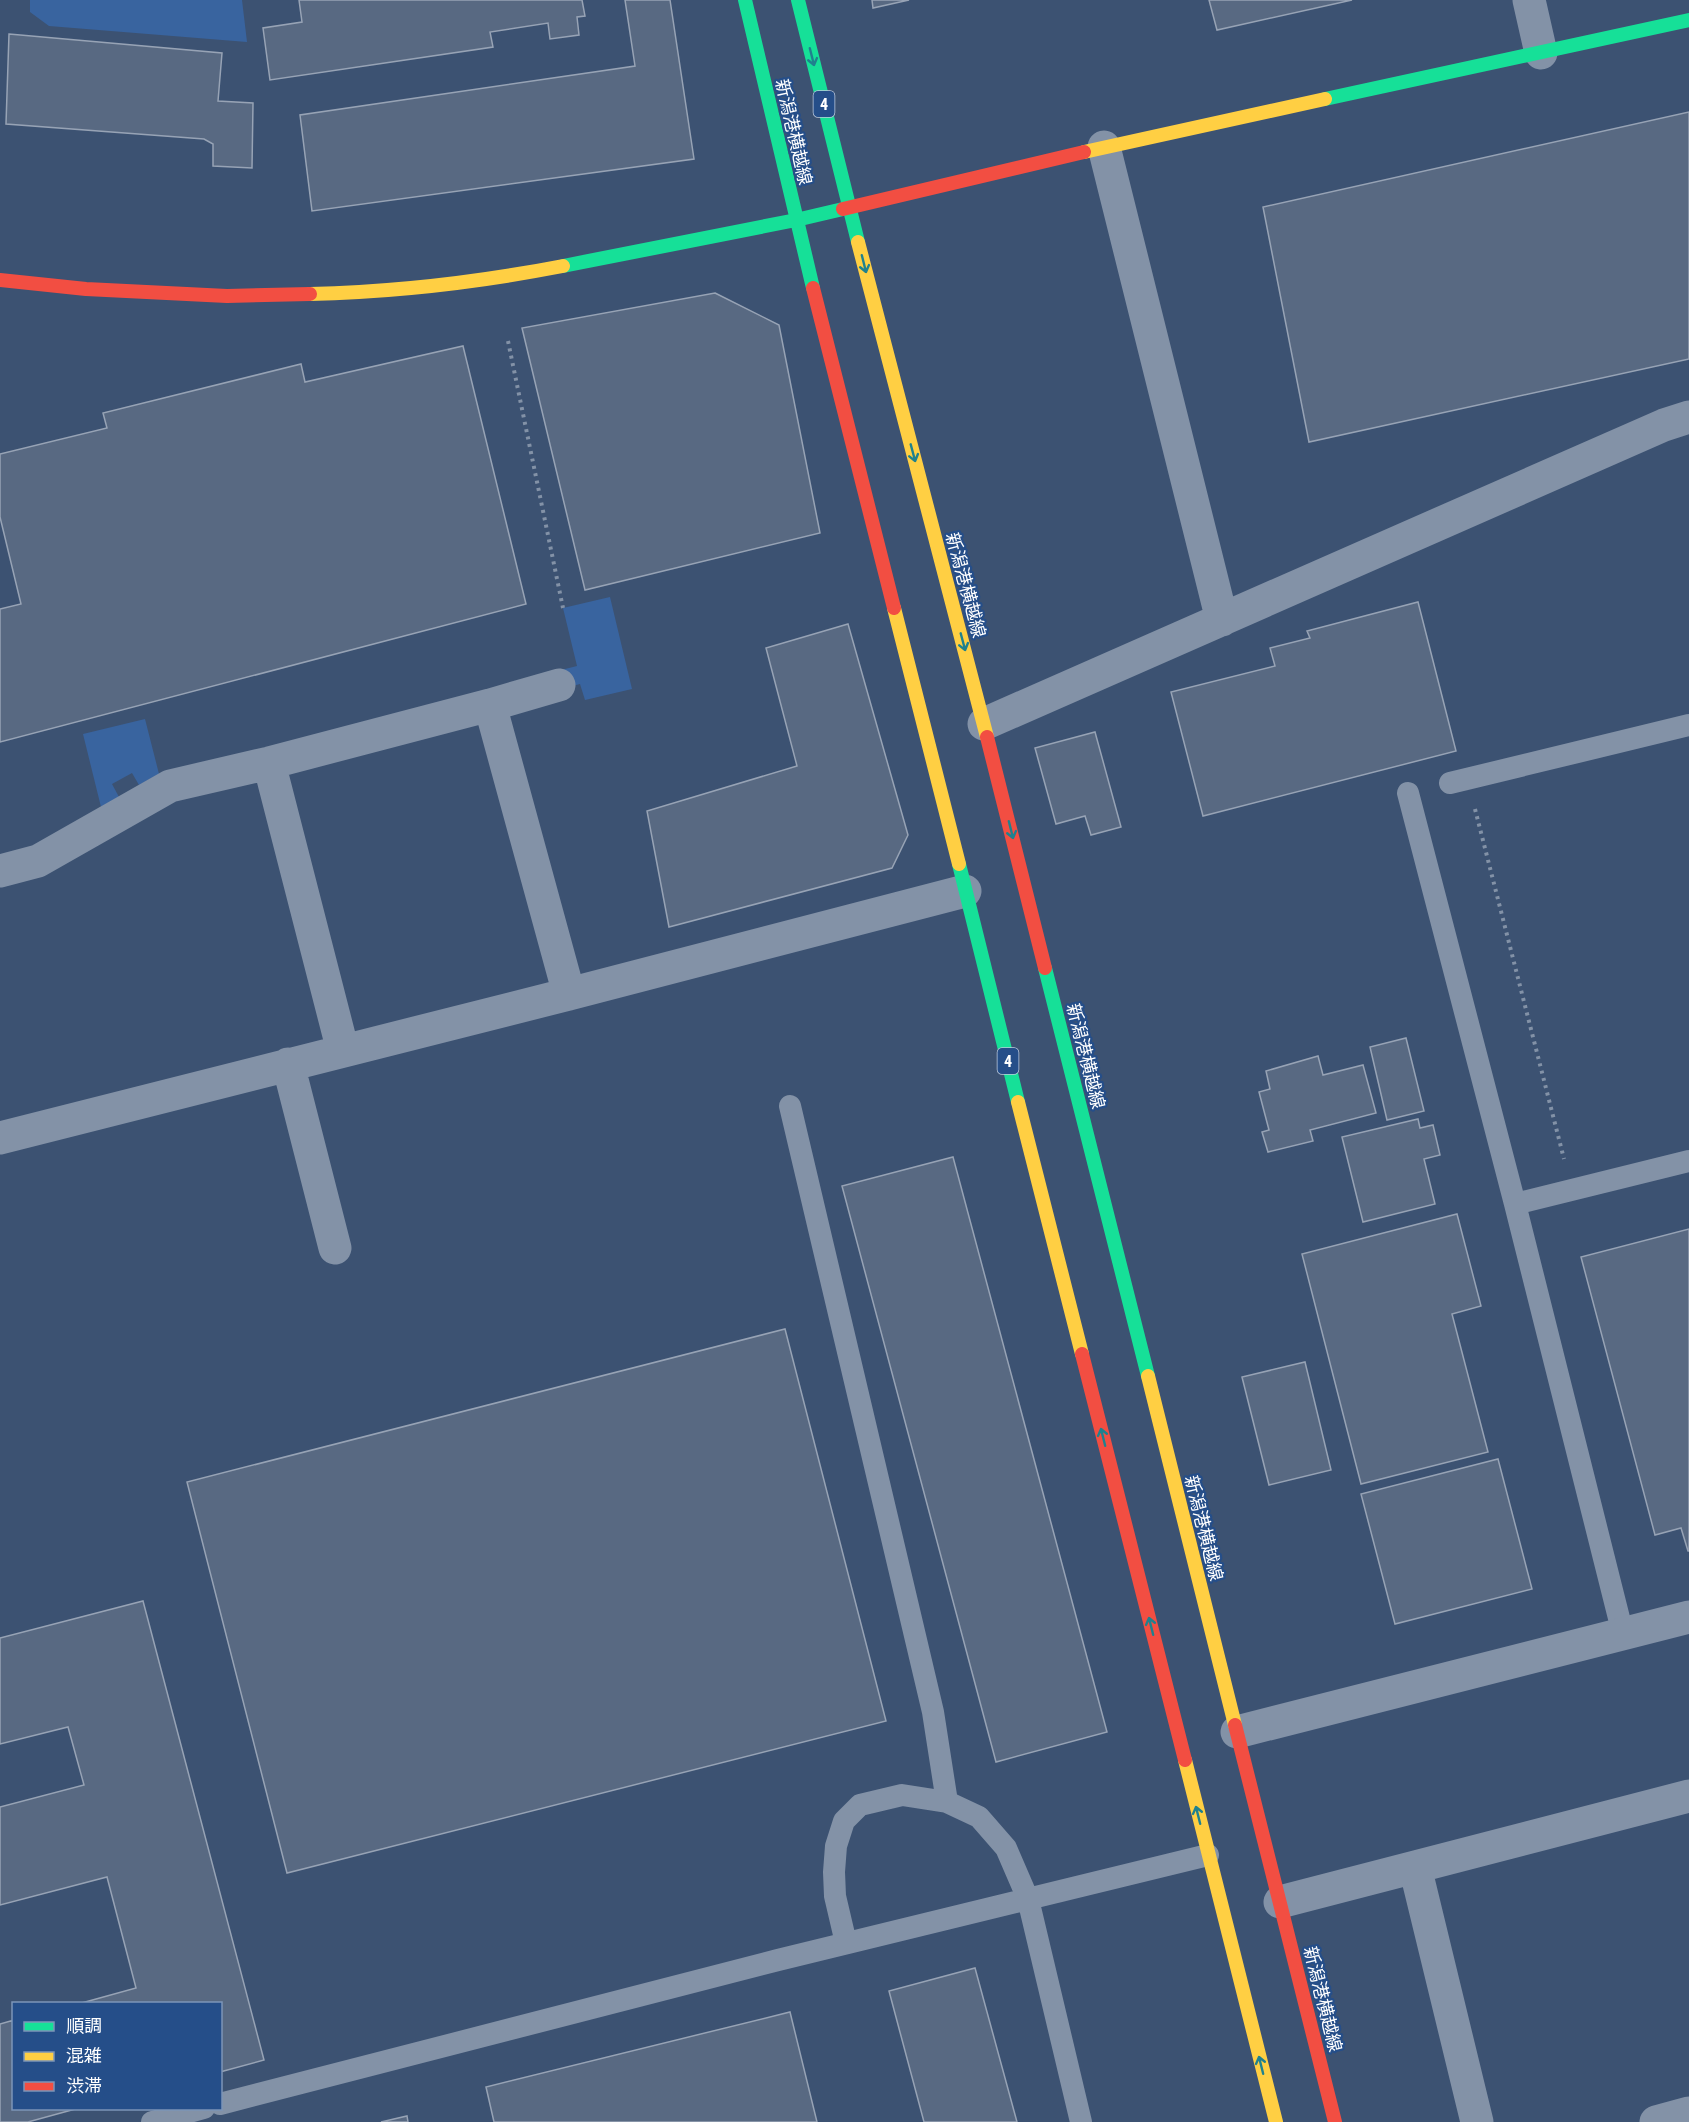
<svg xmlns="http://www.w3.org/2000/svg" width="1689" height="2122" viewBox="0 0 1689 2122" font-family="'Roboto Condensed','Noto Sans JP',sans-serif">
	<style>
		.green { fill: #39649f }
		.building { fill: #586982; stroke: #97a3b5; stroke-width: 1.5 }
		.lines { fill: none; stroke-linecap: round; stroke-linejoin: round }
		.path { stroke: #8392a7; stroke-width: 4; stroke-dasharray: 3 4.5; stroke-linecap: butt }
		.lane { stroke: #8392a7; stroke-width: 22 }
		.street { stroke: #8392a7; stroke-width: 33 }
		.fast { stroke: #16e098; stroke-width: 14 }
		.slow { stroke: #ffcf43; stroke-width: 14 }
		.jam { stroke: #f24e42; stroke-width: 14 }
		.oneway { stroke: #20818e }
		.labels { text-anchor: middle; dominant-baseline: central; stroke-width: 4.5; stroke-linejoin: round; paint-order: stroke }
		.shield { fill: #254e89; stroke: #becadc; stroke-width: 1.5 }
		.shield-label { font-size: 16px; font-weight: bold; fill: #fff }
		.street-label { font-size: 18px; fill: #fff; stroke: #254e89 }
	</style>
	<rect width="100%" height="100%" fill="#3c5272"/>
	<path class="green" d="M30,0H242L247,42L49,26L30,12Z
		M610,597L632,689L585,700L580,684L565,688L561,670L577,666L563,608Z
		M145,719L159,774L139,785L132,773L112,784L119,797L101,807L83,734Z"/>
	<path class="building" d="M299,0H582L585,16L577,17L579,35L550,39L548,23L490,32L493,47L270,80L263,28L302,22Z
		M625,0H670L694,159L312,211L300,115L635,66Z
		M872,0H909L873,8Z
		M1209,0H1352L1217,30Z
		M9,34L222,53L218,101L253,103L252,168L213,166V144L204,139L6,124Z
		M1689,112V359L1309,442L1263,207Z
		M715,293L779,325L820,533L585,590L522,328Z
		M463,346L526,604L0,742V609L21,604L0,517V454L107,428L103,413L301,364L305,382Z
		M1418,602L1456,751L1203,816L1171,692L1275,666L1270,648L1310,638L1307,631Z
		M848,624L908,835L892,868L669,927L647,811L797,766L766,648Z
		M1095,732L1121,827L1091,835L1085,816L1056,824L1035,748Z
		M1406,1038L1424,1111L1387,1120L1370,1047Z
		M1318,1056L1323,1075L1363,1065L1376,1113L1310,1130L1313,1141L1268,1152L1262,1132L1269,1130L1259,1092L1270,1089L1266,1071Z
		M1418,1119L1420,1128L1433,1125L1440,1155L1424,1159L1435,1204L1363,1222L1342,1137Z
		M953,1157L1107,1732L996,1762L842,1186Z
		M1457,1214L1481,1306L1452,1314L1488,1452L1361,1484L1302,1254Z
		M1689,1229V1551H1688L1681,1528L1655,1535L1581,1257Z
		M785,1329L886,1721L287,1873L187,1482Z
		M1305,1362L1331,1470L1269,1485L1242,1377Z
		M1498,1459L1532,1589L1395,1624L1361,1494Z
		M143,1601L264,2060L220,2072V2004H78L136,1988L107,1877L0,1905V1807L84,1785L68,1727L0,1744V1638Z
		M975,1968L1017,2122H924L889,1991Z
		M790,2012L817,2122H494L486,2087Z
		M14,2020V2108H79L28,2122H0V2024Z
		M407,2116L408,2122H381Z"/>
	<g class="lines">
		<path class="path" d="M508,341L563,608
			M1475,809L1564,1159"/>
		<path class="lane" d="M1450,783L1689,725
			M1408,793L1515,1204L1623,1634
			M790,1106L933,1712L947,1802
			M1515,1204L1689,1161
			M846,1943L835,1896L834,1872L836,1846L844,1821L860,1805L902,1795L947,1802L979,1817L1006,1848L1028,1899L1081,2122
			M220,2104L778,1960L1208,1855
			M152,2122L204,2108"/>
		<path class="street" d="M1529,0L1541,53
			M1104,147L1222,620
			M490,705L569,994
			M984,724L1664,425L1689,417
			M269,763L343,1051
			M0,871L38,861L170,786L269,763L490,705L559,685
			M288,1064L335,1248
			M0,1138L569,994L965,891
			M1237,1732L1689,1617
			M1415,1867L1477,2122
			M1280,1902L1689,1796
			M1656,2122L1689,2113"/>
		<path class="fast" d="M745,0L813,288
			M798,0L858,242
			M1325,99L1689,20
			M563,266L796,220L843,209
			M959,864L1018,1102
			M1045,968L1148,1376"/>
		<path class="slow" d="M1084,152L1325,99
			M858,242L987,737
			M310,294C395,292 480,282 563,266
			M894,608L959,864
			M1018,1102L1082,1354
			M1148,1376L1235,1725
			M1185,1760L1276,2122"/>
		<path class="jam" d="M843,209L1084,152
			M0,280L86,289L227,296L310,294
			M813,288L894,608
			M987,737L1045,968
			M1082,1354L1185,1760
			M1235,1725L1335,2122"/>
	</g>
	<defs><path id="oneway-shaft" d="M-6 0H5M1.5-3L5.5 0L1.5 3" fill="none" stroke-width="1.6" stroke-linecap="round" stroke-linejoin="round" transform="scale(1.5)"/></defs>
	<g class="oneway">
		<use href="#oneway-shaft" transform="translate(812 57) rotate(76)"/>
		<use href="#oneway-shaft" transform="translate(864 264) rotate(76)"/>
		<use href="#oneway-shaft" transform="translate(913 453) rotate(75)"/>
		<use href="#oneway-shaft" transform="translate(963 642) rotate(75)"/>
		<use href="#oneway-shaft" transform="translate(1011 830) rotate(76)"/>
		<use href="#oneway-shaft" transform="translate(1103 1437) rotate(-104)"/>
		<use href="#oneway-shaft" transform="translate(1151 1626) rotate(-104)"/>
		<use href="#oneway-shaft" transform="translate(1198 1815) rotate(-104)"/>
		<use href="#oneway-shaft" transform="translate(1261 2065) rotate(-104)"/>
	</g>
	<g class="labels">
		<g class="shield">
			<rect x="813.5" y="91" width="21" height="26" rx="4.5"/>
			<rect x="997.5" y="1048" width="21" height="26" rx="4.5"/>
		</g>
		<g class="shield-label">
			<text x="824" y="104">4</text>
			<text x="1008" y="1061">4</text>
		</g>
		<g class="street-label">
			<text transform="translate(794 132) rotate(77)">新潟港横越線</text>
			<text transform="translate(966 585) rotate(75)">新潟港横越線</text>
			<text transform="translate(1086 1056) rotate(76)">新潟港横越線</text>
			<text transform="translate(1204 1528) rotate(76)">新潟港横越線</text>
			<text transform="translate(1323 1999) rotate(76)">新潟港横越線</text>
		</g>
	</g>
	<rect x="12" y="2002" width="210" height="108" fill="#254e89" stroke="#7c95b8" stroke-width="1.5"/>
	<rect x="24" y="2022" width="30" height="9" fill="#16e098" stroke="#7c95b8" stroke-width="1.5"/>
	<text x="66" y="2032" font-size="18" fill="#ffffff">順調</text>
	<rect x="24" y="2052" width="30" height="9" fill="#ffcf43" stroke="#7c95b8" stroke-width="1.5"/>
	<text x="66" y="2062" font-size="18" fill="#ffffff">混雑</text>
	<rect x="24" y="2082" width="30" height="9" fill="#f24e42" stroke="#7c95b8" stroke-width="1.5"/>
	<text x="66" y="2092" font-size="18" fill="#ffffff">渋滞</text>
</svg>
